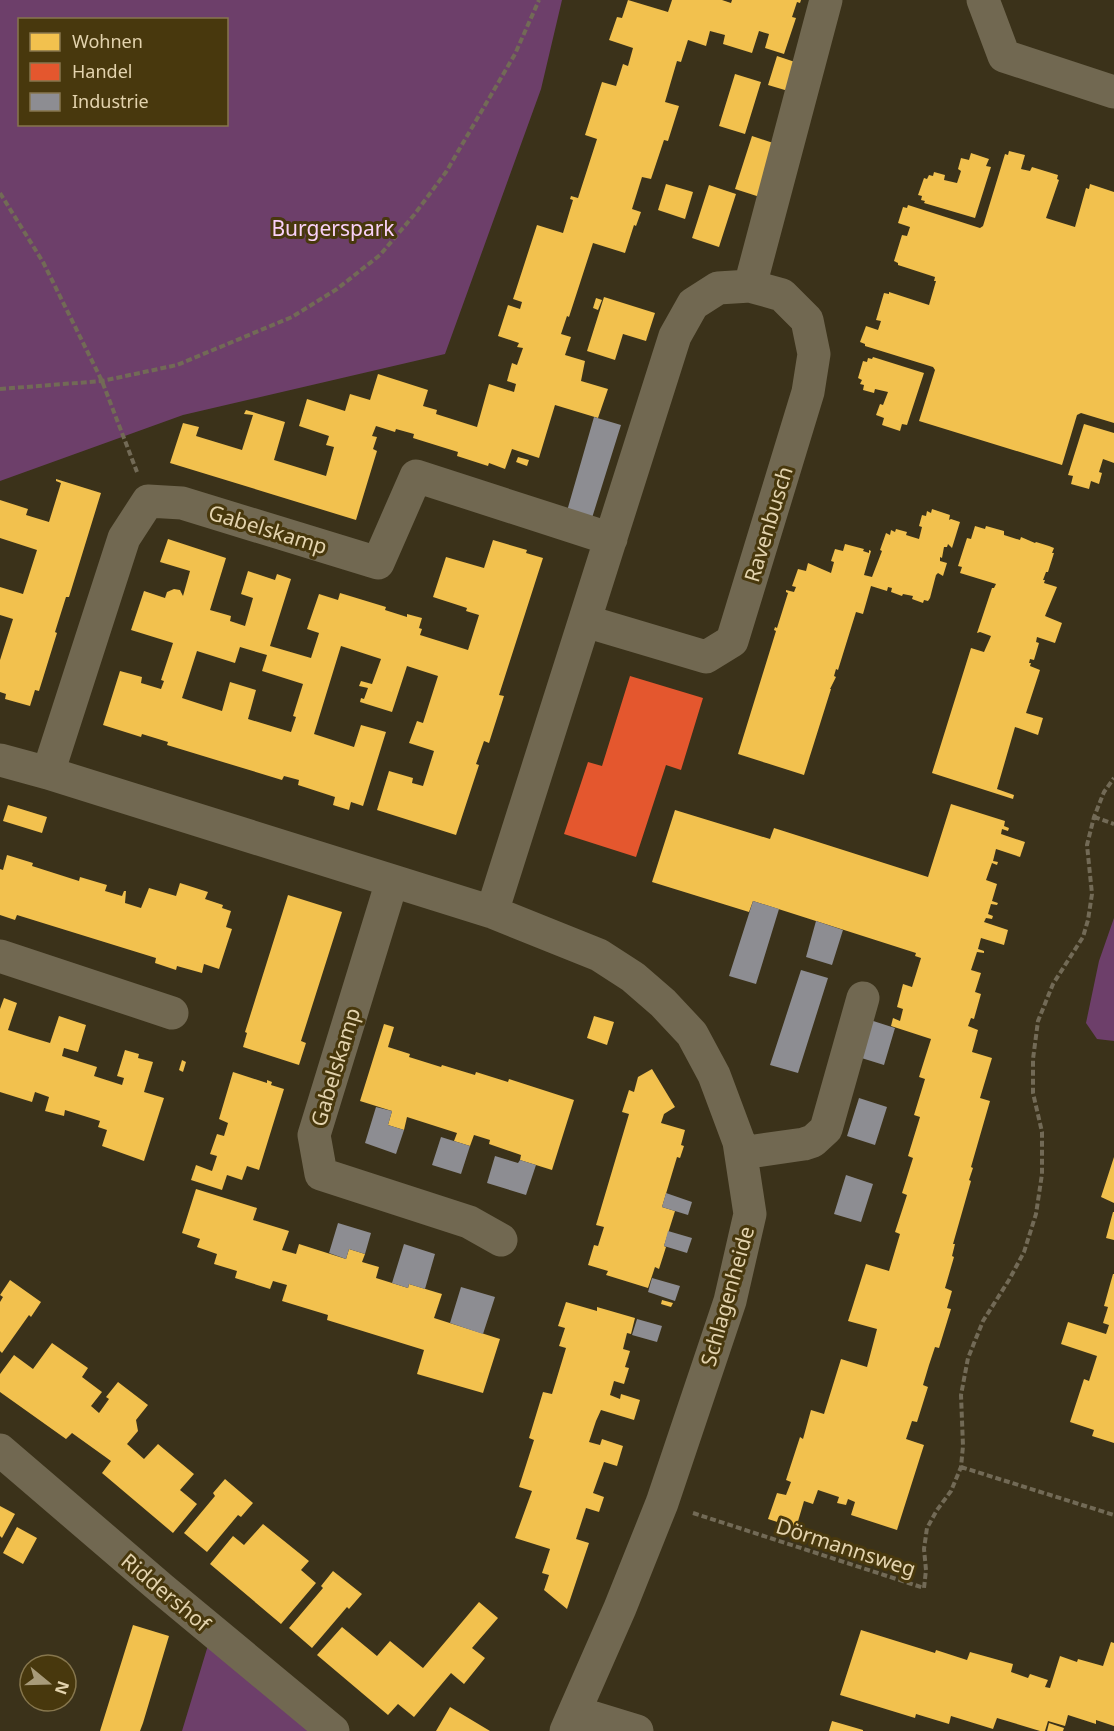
<svg xmlns="http://www.w3.org/2000/svg" width="1114" height="1731" viewBox="0 0 1114 1731" font-family="'Noto Sans',sans-serif">
	<style>
		.green { fill: #6d3f6a; fill-rule: evenodd }
		.homes { fill: #f2c14e; fill-rule: evenodd }
		.shops { fill: #e4572e }
		.industry { fill: #8d8d92 }
		.lines { fill: none; stroke-linecap: round; stroke-linejoin: round }
		.path { stroke: #726a56; stroke-width: 4; stroke-dasharray: 6 3; stroke-linecap: butt }
		.minor { stroke: #716851; stroke-width: 33 }
		.labels { text-anchor: middle; dominant-baseline: central; stroke-width: 6; stroke-linejoin: round; paint-order: stroke }
		.park-label { font-size: 21px; fill: #f9d1f8; stroke: #48380d }
		.street-label { font-size: 21px; fill: #e3d3ae; stroke: #48380d }
	</style>
	<rect width="100%" height="100%" fill="#3b321a"/>
	<path class="green" d="M0,0H562L541,89L445,354L183,415L0,481ZM20,20H226V124H20Z
		M1114,918V1041L1097,1039L1086,1023L1099,961Z
		M209,1642L316,1731H182Z"/>
	<path class="homes" d="M628,0L668,12L672,0H722L731,3L732,0H801L800,3L797,2L792,17L796,18L784,54L765,48L769,34L759,31L752,53L723,44L725,35L710,31L706,46L688,40L681,62L677,61L665,102L679,106L668,141L664,140L651,179L642,177L632,209L641,212L636,226L634,225L625,253L593,243L569,317L567,316L561,334L571,337L565,355L585,361L581,381L608,389L598,418L555,405L539,458L512,449L505,469L489,463L488,466L457,456L458,452L413,438L414,434L396,429L395,432L376,426L372,436L377,437L373,449L377,451L356,520L170,463L183,423L199,427L196,436L242,450L253,415L244,414L246,410L285,422L274,460L326,476L334,447L326,445L329,436L299,426L307,399L345,411L350,394L370,400L378,374L428,390L423,406L437,410L436,414L477,427L489,384L514,392L516,384L507,381L512,363L517,365L523,348L517,347L519,343L498,336L508,305L520,309L522,302L513,299L537,225L563,233L573,200L570,199L571,196L578,198L597,139L585,135L602,82L616,86L623,64L628,66L633,48L609,40L617,17L622,18Z
		M777,56L804,65L795,93L768,85Z
		M735,74L761,82L745,134L719,126Z
		M752,136L779,145L763,198L735,189Z
		M1009,151L1025,155L1021,169L1030,171L1032,167L1058,175L1057,179L1059,180L1046,218L1075,227L1086,188L1089,189L1090,184L1114,192V423L1081,413L1077,415L1062,465L919,421L935,370L933,367L865,346V344L860,342L866,326L878,330L881,321L876,320L884,293L889,294V292L929,305L936,281H934L935,277L898,265V263L894,261L902,235L907,236L910,227L898,223L903,207L907,208L908,205L980,228L983,226L1005,154L1008,155Z
		M971,153L989,159L986,166L991,167L975,218L924,203L925,201L921,200L922,196L918,195L924,178L927,179L929,175L933,176L934,172L945,175L944,180L957,183L961,171L958,169L961,158L969,160Z
		M666,184L693,192L685,219L658,210Z
		M709,185L736,194L719,247L692,238Z
		M604,297L655,313L646,341L623,334L615,360L587,351Z
		M596,298L602,300L598,310L593,308Z
		M873,357L924,373L907,425L902,424L900,431L882,425L884,418L876,415L880,404L883,405L888,392L875,389L874,393L863,390L864,385L860,384L862,380L858,378L863,361L867,362L868,358L872,359Z
		M1084,424L1114,433V463L1103,459L1099,472L1102,473L1099,484L1091,481L1089,489L1071,484L1073,476L1068,475Z
		M518,457L529,460L527,466L516,462Z
		M56,479L101,493L69,597H66L55,632L57,633L39,691L35,690L30,706L5,699L6,694L0,692V660L13,619L0,615V587L23,594L37,550L0,538V500L28,509L26,515L49,522L61,483L56,481Z
		M932,509L950,515L949,520L951,519L960,522L952,548L948,544L947,547H944L942,558L940,557V561L947,563L943,576L938,573L936,575L930,598L928,601L924,600L923,603L912,599L913,596L903,594L902,596L891,592L892,588L888,587L887,591L871,586L863,614L856,612L838,670L836,669L834,676L836,677L830,689H831L804,775L738,754L776,631L774,630L775,627L777,628L788,593L786,592V590L794,592L796,587L792,586L798,569L806,571L808,563L831,573L834,562L831,561L835,549L843,551L845,544L864,549L863,551L869,553V550L871,551L864,575L872,577L882,551L880,550L886,533L890,535L891,530L895,532L896,529L907,532L906,535L919,539L922,527L919,526L922,515L926,516L927,511L931,513Z
		M975,526L985,529L986,526L1004,531V535L1020,540L1021,537L1035,543L1036,542L1049,546L1054,548L1052,553H1054L1048,572H1046L1043,580H1045L1044,583L1057,587L1045,616L1062,623L1055,643L1037,637L1036,642L1039,643L1034,660L1030,659L1029,663H1031L1030,666L1040,670L1026,713L1043,718L1038,735L1015,727L997,789L1014,795L1013,799L932,773L971,648L984,652L991,636L980,632L977,633L992,588H994L996,584L960,573L962,567L958,566L967,538L971,539Z
		M168,539L226,558L210,610L231,616L230,621L245,626L253,598L241,594L248,571L275,580L277,574L291,579L270,646L311,658L319,633L307,629L319,594L338,600L340,593L386,607L385,610L407,617V614L422,618L419,628L422,629L420,635L468,650L479,615L466,611L467,608L433,597L446,557L484,568L493,540L527,550L526,553L543,558L499,695L504,696L489,743L484,741L476,764L479,765L456,835L377,810L389,771L413,778L412,783L423,786L434,751L409,743L417,721L423,723L438,676L407,666L392,712L360,702L361,698L364,699L368,688L359,686L361,681L372,684L381,659L341,646L314,734L354,747L361,725L386,732L363,806L351,802L349,810L333,805L335,797L298,785L299,780L284,776L282,780L167,745L168,742L142,734L141,737L103,725L120,671L142,677L141,683L161,689L164,681L161,680L173,643L131,630L144,591L165,598L167,592L174,589L180,590L183,596L190,571L160,562ZM240,647L267,655L262,671L303,684L293,716L296,717L291,732L248,719L256,690L230,682L222,711L182,698L197,651L235,663Z
		M951,804L1005,821L1004,826L1009,828L1008,831L1002,829L1001,834L1025,842L1020,857L996,849L993,861L998,862L997,865L992,863L986,880L997,884L992,901L998,903L997,905L991,904L988,914L993,916L992,919L986,918L984,922L1008,930L1004,945L981,938L978,949L984,951V953L977,952L971,970L981,973L975,992L981,994L974,1019L971,1018L968,1026L978,1030L972,1052L992,1058L980,1098L990,1101L971,1167L973,1168L969,1180L971,1181L953,1244H955L952,1256L954,1257L945,1288L952,1291L947,1308L951,1309L939,1348L935,1347L929,1365L923,1385L928,1387L917,1422L912,1421L906,1439L924,1445L897,1530L851,1515L855,1502L848,1499L846,1505L837,1503L839,1497L818,1490L813,1504L804,1501L796,1528L768,1519L777,1493L786,1495L791,1482L786,1480L800,1437L803,1439L811,1410L824,1414L841,1359L867,1367L877,1329L848,1321L866,1264L889,1271L900,1234L895,1232L907,1195L902,1193L913,1158L908,1156L920,1117L914,1115L925,1079L919,1077L931,1039L891,1026L893,1018L900,1021L903,1009L897,1007L903,984L912,987L921,958L915,956L916,953L753,901L749,912L652,882L675,810L770,839L774,828L928,877Z
		M8,805L47,817L42,833L3,821Z
		M7,855L33,863L32,866L79,881L80,877L107,885L105,891L122,896L124,891H126L125,903L141,908L149,888L176,896L180,883L208,892L205,899L223,905L222,908L231,911L226,927L232,929L219,969L204,964L202,973L177,966L176,970L155,963L156,958L17,915L15,920L0,915V869L3,870Z
		M288,895L342,912L301,1041L306,1043L299,1065L243,1047L247,1033L245,1032Z
		M4,998L17,1003L8,1030L30,1037L50,1043L59,1016L86,1025L78,1052L64,1048L62,1056L97,1067L94,1076L122,1085L124,1078L117,1076L125,1050L139,1054L138,1058L153,1062L144,1092L164,1098L144,1161L102,1146L107,1130L98,1127L100,1121L65,1110L64,1116L45,1111L49,1097L35,1092L32,1102L0,1092V1009Z
		M594,1016L614,1022L607,1045L587,1038Z
		M384,1024L394,1027L388,1047L410,1054L409,1057L441,1067L442,1065L475,1075L476,1072L508,1082L509,1079L574,1100L552,1170L520,1160L521,1155L489,1144L490,1140L474,1135L470,1146L454,1141L457,1133L407,1117L404,1130L388,1125L392,1111L360,1101Z
		M182,1060L186,1062L183,1072L179,1070Z
		M652,1069L675,1107L664,1114L661,1123L685,1130L681,1145L684,1146L680,1158L677,1157L662,1207L675,1211L664,1246L666,1247L659,1269L655,1267L648,1288L606,1275L608,1271L588,1265L594,1245L598,1246L604,1227L596,1225L629,1114L622,1112L629,1090L634,1092L638,1077Z
		M233,1072L267,1083V1080L272,1082L271,1085L284,1089L259,1170L247,1166L242,1180L227,1175L222,1190L191,1180L196,1165L212,1171L217,1156L210,1154L217,1134L224,1136L228,1123L219,1119Z
		M1114,1157V1203L1101,1197Z
		M196,1189L257,1208L253,1220L289,1231L282,1250L296,1254L299,1244L346,1259L349,1249L365,1254L362,1262L379,1267L376,1278L408,1288L409,1284L442,1294L434,1318L500,1339L483,1393L417,1374L424,1350L327,1320L328,1315L282,1301L287,1285L273,1281L270,1289L235,1278L237,1271L214,1264L217,1254L197,1247L200,1239L182,1233Z
		M1113,1212H1114V1240L1106,1238Z
		M1113,1274H1114V1443L1092,1436L1094,1430L1070,1422L1084,1379L1089,1381L1097,1356L1061,1344L1068,1322L1106,1334L1109,1325L1103,1323L1108,1307L1104,1306Z
		M10,1280L41,1302L31,1317L29,1315L2,1353L0,1351V1302L3,1297L0,1295Z
		M662,1300L673,1303L671,1307L661,1304Z
		M566,1302L597,1311V1307L635,1318L631,1334L627,1333L623,1349L630,1351L625,1367L629,1368L624,1384L614,1381L610,1395L620,1399L621,1394L640,1400L634,1420L601,1410L596,1421L589,1442L600,1445L602,1439L623,1446L617,1466L604,1462L593,1493L604,1497L599,1512L586,1508L576,1539L589,1543L567,1609L544,1590L549,1575L542,1573L550,1549L515,1538L532,1491L519,1487L534,1440L529,1438L543,1392L552,1394L566,1348L559,1346L565,1328L558,1326Z
		M52,1343L88,1368L82,1377L102,1392L91,1406L99,1413L109,1399L106,1397L118,1382L148,1405L136,1420L138,1431L127,1444L144,1459L158,1444L194,1474L180,1490L197,1504L173,1533L102,1473L111,1461L72,1433L66,1439L0,1392V1374L14,1355L33,1369Z
		M225,1479L253,1503L241,1517L238,1515L207,1552L184,1533L215,1496L213,1493Z
		M0,1506L15,1514L2,1538L0,1536Z
		M263,1524L309,1561L301,1570L316,1583L281,1624L210,1564L233,1536L244,1545Z
		M17,1527L37,1538L23,1564L3,1553Z
		M333,1571L362,1594L349,1609L347,1607L312,1648L289,1628L323,1588L321,1586Z
		M479,1602L498,1618L472,1648L485,1658L464,1684L451,1673L414,1717L398,1704L388,1715L317,1655L342,1627L377,1656L390,1641L423,1668Z
		M133,1625L169,1636L143,1723L140,1731H100Z
		M861,1630L935,1653L936,1650L967,1660L970,1652L1013,1664L1011,1672L1028,1678L1030,1674L1048,1680L1045,1687L1050,1688L1060,1656L1077,1662L1078,1659L1103,1666L1111,1642L1114,1643V1726L1096,1720V1724L1068,1715L1065,1726L1048,1721L1045,1731H1040L997,1718L993,1729L951,1716L949,1724L916,1714L915,1718L840,1695Z
		M450,1707L490,1731H436Z
		M832,1721L863,1730V1731H829Z
		M1049,1723L1064,1728L1063,1731H1047Z"/>
	<path class="shops" d="M630,676L703,698L681,770L666,765L636,857L564,834L588,762L602,766Z"/>
	<path class="industry" d="M594,417L621,425L592,518L567,511Z
		M753,901L779,909L756,984L729,976Z
		M816,921L843,930L832,965L806,957Z
		M801,970L828,978L798,1073L770,1065Z
		M867,1019L895,1028L884,1065L855,1056Z
		M859,1098L887,1107L875,1145L847,1136Z
		M376,1107L392,1111L388,1125L404,1130L396,1154L365,1143Z
		M441,1137L470,1146L461,1174L432,1165Z
		M495,1156L518,1163L520,1160L536,1165L526,1195L487,1183Z
		M846,1175L873,1184L861,1222L834,1214Z
		M666,1193L692,1202L688,1215L662,1207Z
		M338,1223L371,1233L365,1254L349,1249L346,1259L329,1253Z
		M668,1231L692,1238L687,1253L664,1246Z
		M404,1244L435,1254L425,1289L409,1284L408,1288L392,1283Z
		M652,1278L680,1286L675,1301L648,1292Z
		M461,1287L495,1297L483,1334L450,1323Z
		M637,1319L662,1326L657,1342L632,1335Z"/>
	<g class="lines">
		<path class="path" d="M0,193L43,262L102,381L137,472
			M0,389L102,381L177,365L292,317L337,289L380,255L414,215L446,172L515,54L539,0
			M1094,817L1114,824
			M961,1467L1114,1515
			M693,1513L924,1588L926,1570L924,1549L927,1528L937,1510L951,1491L961,1467L963,1446L961,1395L968,1358L983,1321L1009,1280L1024,1252L1036,1214L1042,1174V1132L1033,1093V1059L1038,1021L1053,984L1083,937L1088,920L1092,894L1087,845L1094,817L1104,792L1114,778"/>
		<path class="minor" d="M983,0L1004,56L1114,92
			M750,286L826,0
			M0,760L48,773L492,912L599,955L633,977L663,1003L692,1034L714,1075L739,1142L750,1214L730,1301L662,1503L620,1608L566,1731
			M48,773L124,538L148,501L182,503L378,563L416,476L611,539
			M392,881L314,1135L321,1174L469,1222L501,1240
			M492,912L675,336L693,304L718,288L750,286L782,295L807,320L814,354L808,392L732,641L706,657L585,621
			M0,956L172,1013
			M741,1153L804,1144L813,1141L826,1129L863,998
			M0,1450L162,1589L333,1731
			M575,1712L637,1731"/>
	</g>
	<g class="labels">
		<g class="park-label">
			<text x="333" y="228">Burgerspark</text>
		</g>
		<g class="street-label">
			<text transform="translate(768 524) rotate(-73)">Ravenbusch</text>
			<text transform="translate(268 529) rotate(17)">Gabelskamp</text>
			<text transform="translate(335 1067) rotate(-73)">Gabelskamp</text>
			<text transform="translate(727 1296) rotate(-74)">Schlagenheide</text>
			<text transform="translate(846 1547) rotate(18)">Dörmannsweg</text>
			<text transform="translate(166 1592) rotate(40)">Riddershof</text>
		</g>
	</g>
	<rect x="18" y="18" width="210" height="108" fill="#48380d" stroke="#86764d" stroke-width="1.5"/>
	<rect x="30" y="33" width="30" height="18" fill="#f2c14e" stroke="#86764d" stroke-width="1.5"/>
	<text x="72" y="48" font-size="18" fill="#e3d3ae">Wohnen</text>
	<rect x="30" y="63" width="30" height="18" fill="#e4572e" stroke="#86764d" stroke-width="1.5"/>
	<text x="72" y="78" font-size="18" fill="#e3d3ae">Handel</text>
	<rect x="30" y="93" width="30" height="18" fill="#8d8d92" stroke="#86764d" stroke-width="1.5"/>
	<text x="72" y="108" font-size="18" fill="#e3d3ae">Industrie</text>
	<g transform="translate(48 1683) rotate(109)"><circle r="28" fill="#48380d" stroke="#86764d" stroke-width="1.5"/>
	<path d="M0-4.5L10 22L0 15L-10 22Z" fill="#a89b7a"/>
	<text y="-9" font-size="16" font-weight="bold" text-anchor="middle" fill="#e3d3ae">N</text>
	</g>
</svg>
